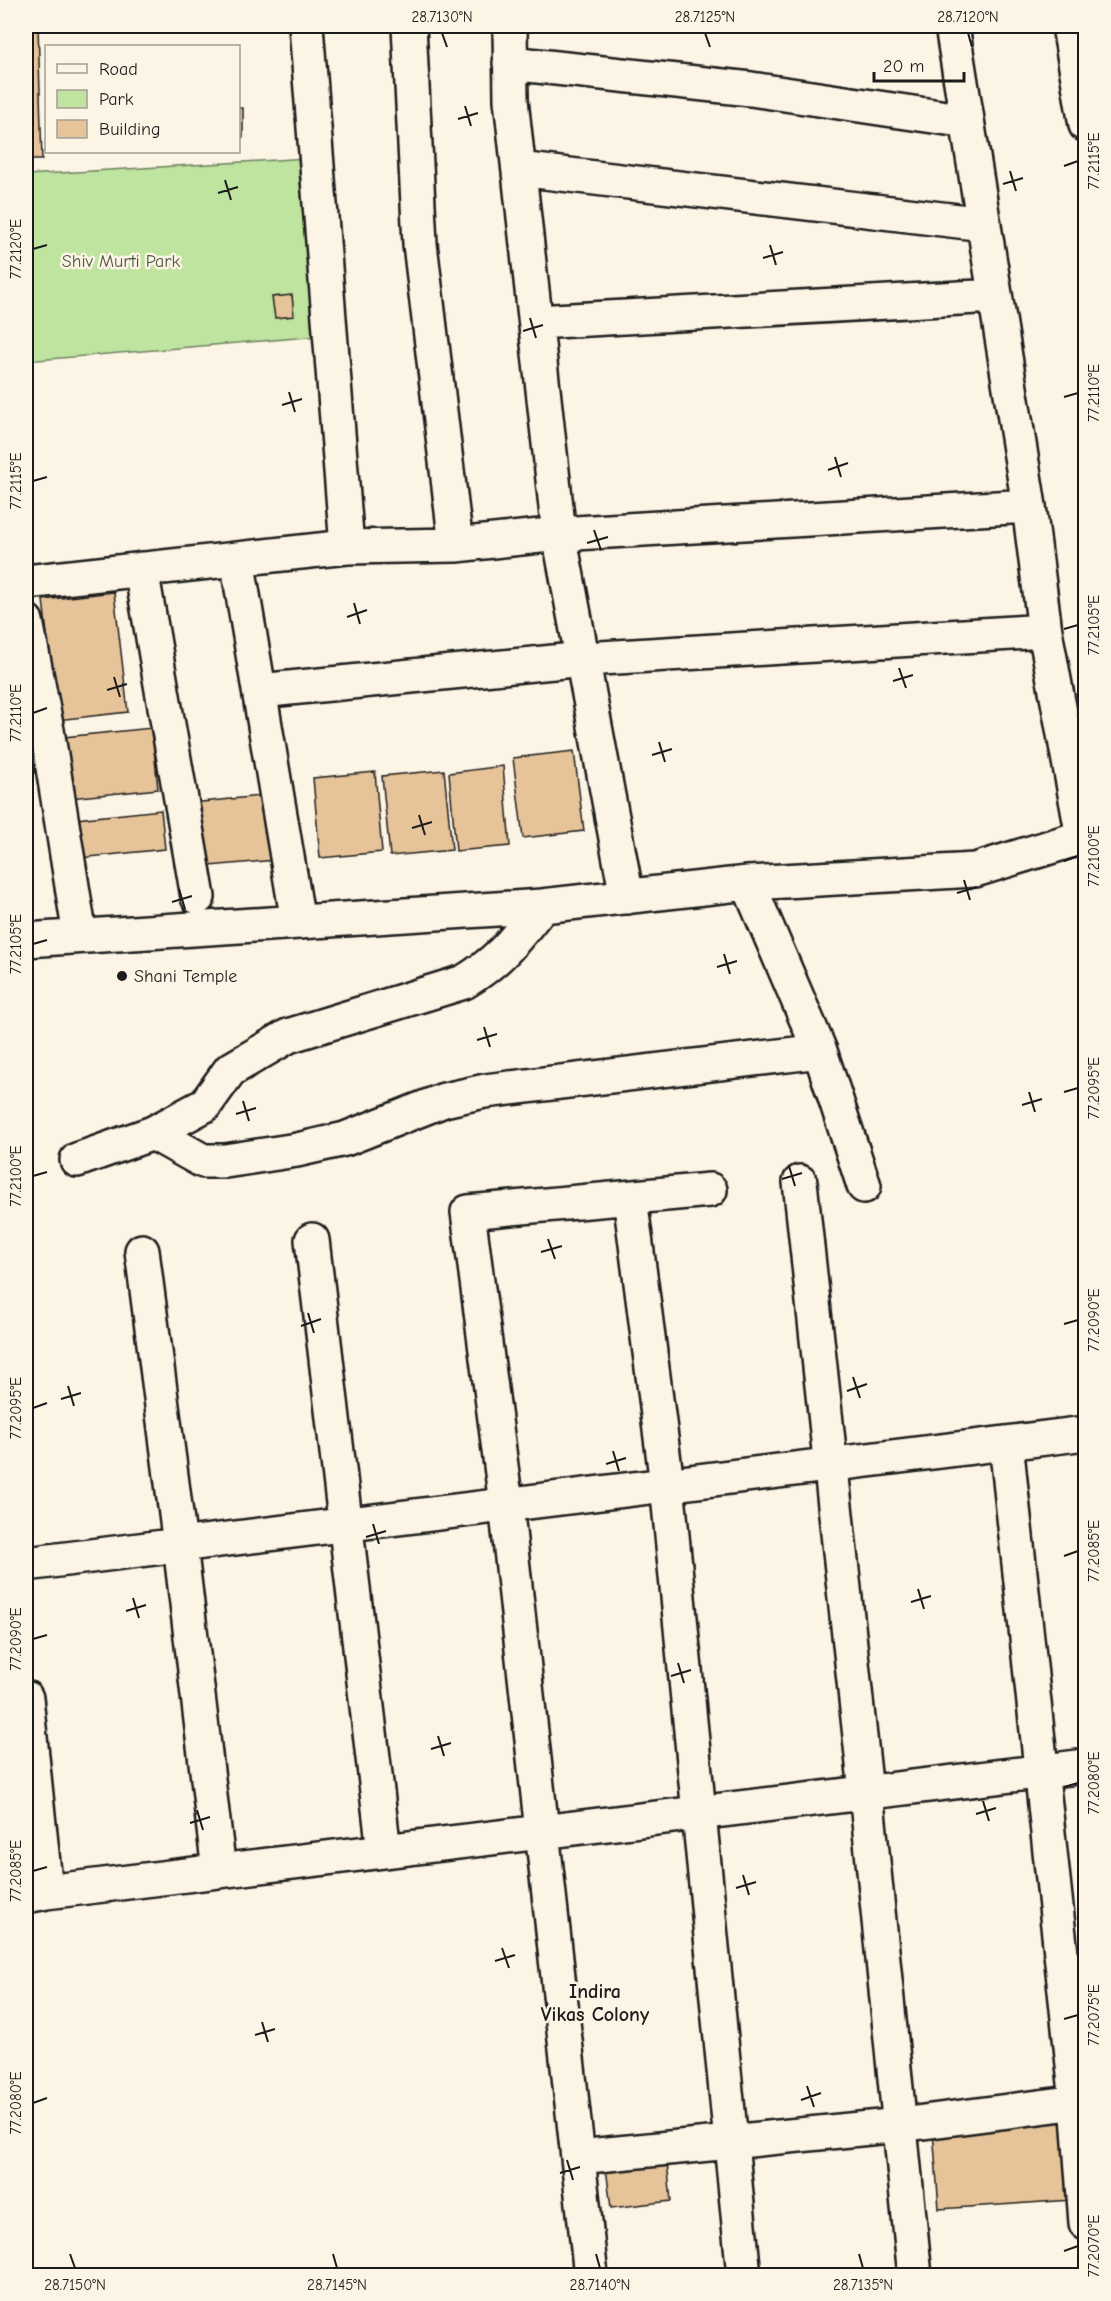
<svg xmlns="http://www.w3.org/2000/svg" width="1111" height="2301" viewBox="0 0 1111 2301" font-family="'Comic Neue',sans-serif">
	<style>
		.green { fill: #bee49f; stroke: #6d805e; stroke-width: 1.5 }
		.building { fill: #e6c398; stroke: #1c1c1c; stroke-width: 1.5 }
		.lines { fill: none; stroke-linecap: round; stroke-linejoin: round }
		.minor-casing { stroke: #1c1c1c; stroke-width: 38 }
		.minor { stroke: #fcf5e5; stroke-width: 33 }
		.ticks { fill: none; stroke: #1c1c1c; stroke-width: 2 }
		.poi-dot { fill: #1c1c1c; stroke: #fcf5e5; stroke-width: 2 }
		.labels { text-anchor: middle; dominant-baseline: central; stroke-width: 5; stroke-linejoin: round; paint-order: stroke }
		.park-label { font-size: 18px; fill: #4d5843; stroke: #fcf5e5 }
		.poi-label { font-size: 18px; fill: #1c1c1c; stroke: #fcf5e5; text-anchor: start }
		.neighbourhood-label { font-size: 20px; font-weight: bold; fill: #1c1c1c; stroke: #fcf5e5 }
		.neatline { fill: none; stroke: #1c1c1c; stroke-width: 2 }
		.ticks-label { font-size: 15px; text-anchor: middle; fill: #1c1c1c }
	</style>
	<rect width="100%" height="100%" fill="#fcf5e5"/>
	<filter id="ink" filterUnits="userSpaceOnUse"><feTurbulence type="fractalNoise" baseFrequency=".0167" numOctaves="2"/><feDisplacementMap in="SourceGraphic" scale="12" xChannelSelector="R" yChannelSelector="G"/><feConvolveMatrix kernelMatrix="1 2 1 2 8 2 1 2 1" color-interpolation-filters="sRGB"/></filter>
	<g filter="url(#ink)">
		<path class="green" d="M308,158L320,336L26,361V175Z"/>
		<path class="building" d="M26,26H38L42,160H26Z
			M238,108H243V137H238Z
			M292,295L294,316L275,318L272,297Z
			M114,592L128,712L57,720L43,600Z
			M152,728L158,789L70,798L64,737Z
			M574,751L584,831L523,838L513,758Z
			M503,766L510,846L456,851L449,773Z
			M444,770L452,850L390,856L382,776Z
			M375,772L382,852L320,858L313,778Z
			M270,795L276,860L198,867L192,803Z
			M161,810L165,849L80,858L76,819Z
			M1066,2122L1072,2200L939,2209L933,2131Z
			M667,2161L671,2201L611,2208L606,2168Z"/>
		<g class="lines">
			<defs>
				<path id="minor" d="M306,26L347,547
					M409,26L420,244L456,545
					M510,26L511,100L559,534L1029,506
					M952,26L1029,506L1045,631L1083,837
					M1069,26L1086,125
					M510,63L751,89L967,121
					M519,169L984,224
					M536,322L995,296
					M237,559L298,922
					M141,569L198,897
					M26,582L347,547L456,545L559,534L627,897
					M26,621L47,730L80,936
					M259,691L584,659L1045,631
					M748,883L820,1051L864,1186
					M26,940L542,906L748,883L975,870L1086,836
					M153,1133L205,1105L230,1070L288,1036L464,982C501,960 515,939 542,906
					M77,1160L153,1133L203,1161H225L297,1150L345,1139L444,1100L485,1091L820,1051
					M800,1182L866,1792L915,2276
					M630,1198L667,1484L744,2276
					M312,1240L384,1851
					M142,1251L180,1545L219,1871
					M1006,1443L1077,2102L1086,2223
					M26,1564L1086,1433
					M26,1698L46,1892
					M26,1896L46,1892L1086,1766
					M578,2157L900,2125L1086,2101
					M591,2276L506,1504L468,1212L710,1190"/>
			</defs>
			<use href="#minor" class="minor-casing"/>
			<use href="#minor" class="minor"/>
		</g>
	</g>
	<path class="ticks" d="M442,33L447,47M705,33L710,47M968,33L972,47M465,106L471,126M458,119L478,113M1064,166L1078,161M1010,171L1016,191M225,180L231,200M1003,184L1023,178M218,193L238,187M770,245L776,265M33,249L47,245M763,258L783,252M530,318L536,338M523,331L543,325M289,392L295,412M1064,397L1078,393M282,405L302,399M835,457L841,477M828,470L848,463M33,481L47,477M594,530L601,550M587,543L608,537M354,603L360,624M347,617L367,610M1064,629L1078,625M899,668L906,688M114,677L120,697M893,681L913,675M107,690L127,684M33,713L47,708M659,742L665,762M652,755L672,749M419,815L425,835M412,828L432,822M1064,861L1078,856M964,880L970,900M179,889L185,909M957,893L977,887M172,902L192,896M33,944L47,940M724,954L730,974M717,967L737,961M484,1027L490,1047M477,1040L497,1034M1029,1092L1035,1112M1064,1092L1078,1088M243,1101L249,1121M1022,1105L1042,1099M236,1114L256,1108M789,1166L795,1186M33,1176L47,1172M782,1179L802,1173M548,1239L555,1259M541,1252L562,1246M308,1313L314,1333M1064,1324L1078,1320M301,1326L321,1319M853,1377L860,1398M68,1386L74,1406M847,1391L867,1384M61,1399L81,1393M33,1408L47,1403M613,1451L619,1471M606,1464L626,1458M373,1524L379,1544M366,1537L386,1531M1064,1556L1078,1551M918,1589L924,1609M133,1598L139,1618M911,1602L931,1596M126,1611L146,1605M33,1639L47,1635M678,1663L684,1683M671,1676L691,1670M438,1736L444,1756M431,1749L451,1743M1064,1787L1078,1783M983,1801L989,1821M197,1810L203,1830M976,1814L996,1808M190,1823L210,1817M33,1871L47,1867M743,1875L749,1895M736,1888L756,1882M502,1948L509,1968M495,1961L515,1955M1064,2019L1078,2015M262,2022L268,2042M255,2035L275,2029M807,2086L814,2107M801,2100L821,2093M33,2103L47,2098M567,2160L573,2180M560,2173L580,2167M1064,2251L1078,2246M70,2254L75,2268M333,2254L337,2268M596,2254L600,2268M859,2254L863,2268"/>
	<circle class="poi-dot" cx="122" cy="976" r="6"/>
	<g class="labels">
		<g class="park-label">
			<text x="121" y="261">Shiv Murti Park</text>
		</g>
		<g class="poi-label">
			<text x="134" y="976">Shani Temple</text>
		</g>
		<g class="neighbourhood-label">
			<text x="595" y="1991">Indira<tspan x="595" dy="23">Vikas Colony</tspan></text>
		</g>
	</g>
	<rect width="1111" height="2301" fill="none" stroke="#fcf5e5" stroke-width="66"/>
	<rect x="45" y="45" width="195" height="108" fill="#fcf5e5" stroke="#a29e95" stroke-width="1.5"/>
	<rect x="57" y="64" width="30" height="9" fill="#fcf5e5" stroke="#a29e95" stroke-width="1.5"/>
	<text x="99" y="75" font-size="18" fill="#1c1c1c">Road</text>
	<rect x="57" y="90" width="30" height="18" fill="#bee49f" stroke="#a29e95" stroke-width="1.5"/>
	<text x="99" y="105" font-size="18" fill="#1c1c1c">Park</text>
	<rect x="57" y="120" width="30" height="18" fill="#e6c398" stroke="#a29e95" stroke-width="1.5"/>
	<text x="99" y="135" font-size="18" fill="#1c1c1c">Building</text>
	<path d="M874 72v9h90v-9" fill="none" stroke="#1c1c1c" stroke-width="3"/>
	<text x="883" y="72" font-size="18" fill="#1c1c1c" stroke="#fcf5e5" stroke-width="4.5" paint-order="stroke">20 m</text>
	<rect x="33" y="33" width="1045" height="2235" class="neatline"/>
	<g class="ticks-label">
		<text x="442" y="22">28.7130°N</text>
		<text x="705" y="22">28.7125°N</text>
		<text x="968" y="22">28.7120°N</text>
		<text transform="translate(1094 161) rotate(-90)" y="5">77.2115°E</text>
		<text transform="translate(16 249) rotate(-90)" y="5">77.2120°E</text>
		<text transform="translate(1094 393) rotate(-90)" y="5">77.2110°E</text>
		<text transform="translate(16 481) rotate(-90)" y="5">77.2115°E</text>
		<text transform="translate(1094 625) rotate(-90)" y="5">77.2105°E</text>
		<text transform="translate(16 713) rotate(-90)" y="5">77.2110°E</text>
		<text transform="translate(1094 856) rotate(-90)" y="5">77.2100°E</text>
		<text transform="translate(16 944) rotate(-90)" y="5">77.2105°E</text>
		<text transform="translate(1094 1088) rotate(-90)" y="5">77.2095°E</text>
		<text transform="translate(16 1176) rotate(-90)" y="5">77.2100°E</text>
		<text transform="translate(1094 1320) rotate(-90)" y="5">77.2090°E</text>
		<text transform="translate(16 1408) rotate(-90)" y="5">77.2095°E</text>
		<text transform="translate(1094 1551) rotate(-90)" y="5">77.2085°E</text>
		<text transform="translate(16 1639) rotate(-90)" y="5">77.2090°E</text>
		<text transform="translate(1094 1783) rotate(-90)" y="5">77.2080°E</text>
		<text transform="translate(16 1871) rotate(-90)" y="5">77.2085°E</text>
		<text transform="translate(1094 2015) rotate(-90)" y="5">77.2075°E</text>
		<text transform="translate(16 2103) rotate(-90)" y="5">77.2080°E</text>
		<text transform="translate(1094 2246) rotate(-90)" y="5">77.2070°E</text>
		<text x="75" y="2290">28.7150°N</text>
		<text x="337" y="2290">28.7145°N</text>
		<text x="600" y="2290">28.7140°N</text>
		<text x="863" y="2290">28.7135°N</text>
	</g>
</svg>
